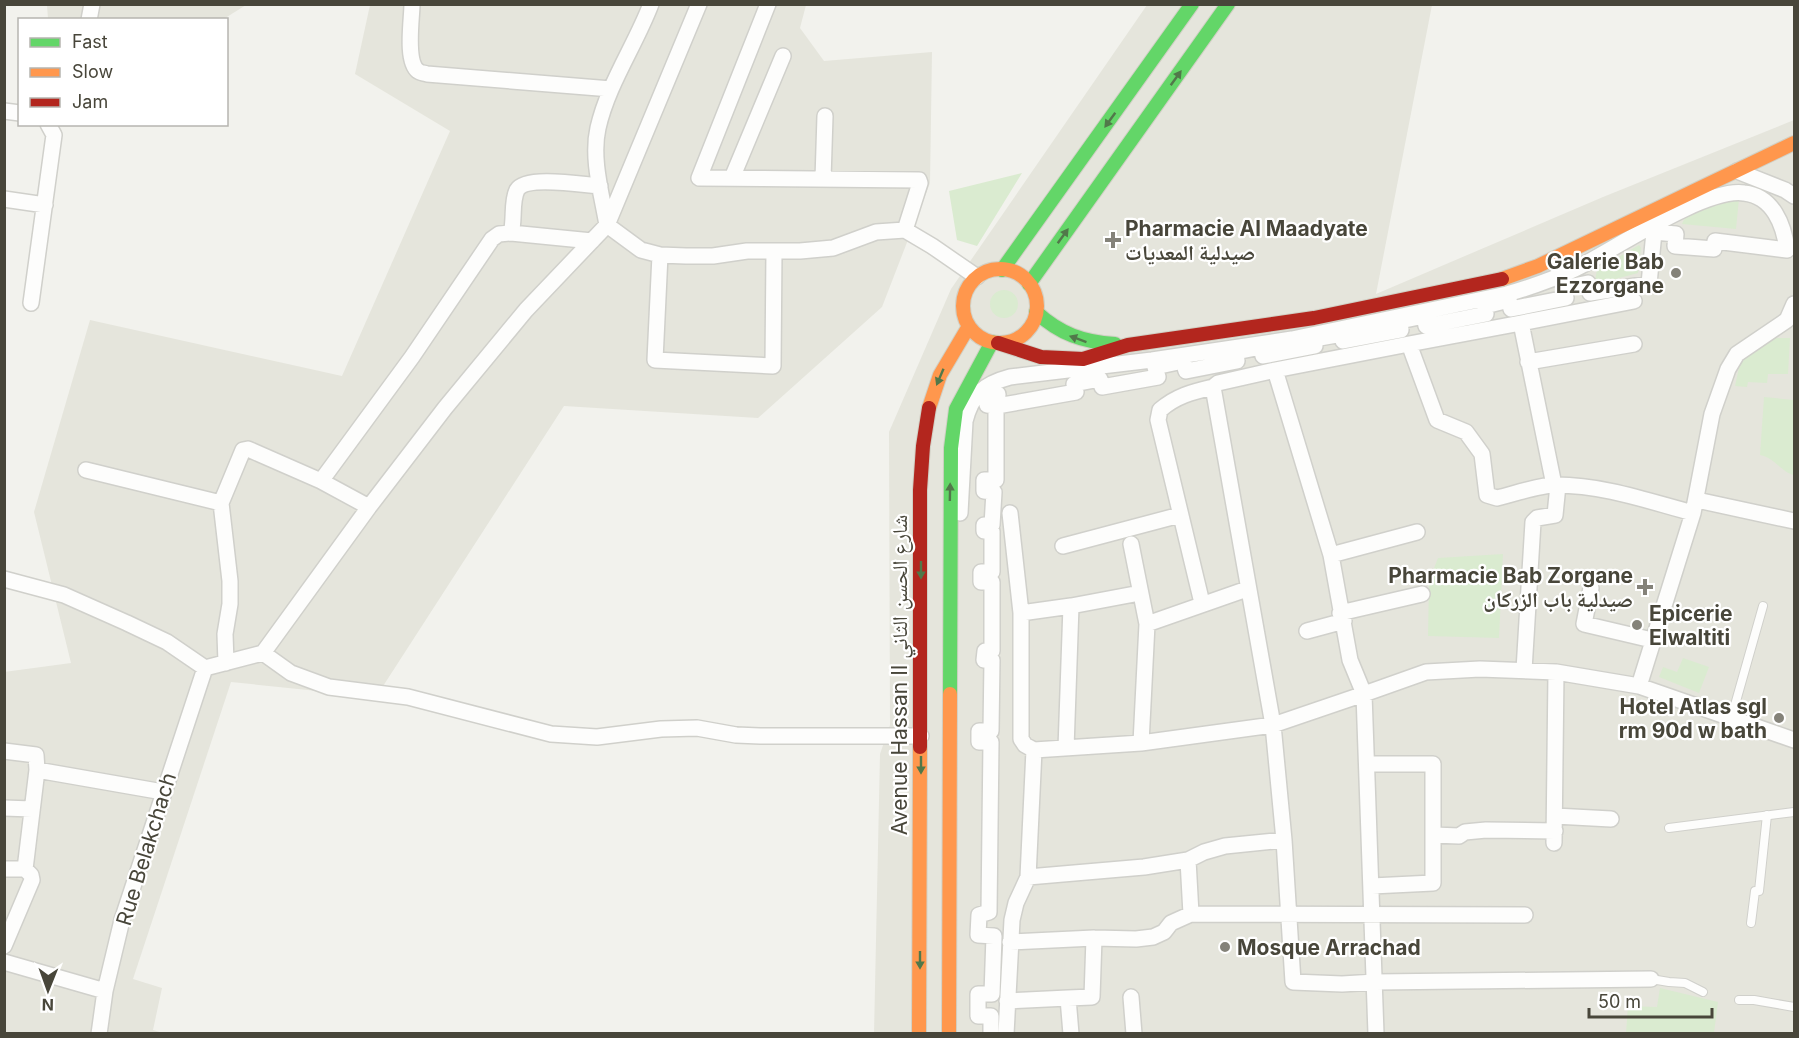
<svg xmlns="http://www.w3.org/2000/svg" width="1799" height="1038" viewBox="0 0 1799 1038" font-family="Inter,'Noto Naskh Arabic',sans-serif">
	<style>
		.residential { fill: #e5e5dc }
		.green { fill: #daebd0 }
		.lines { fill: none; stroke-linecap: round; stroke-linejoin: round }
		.lane-casing { stroke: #d0d0cb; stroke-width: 10 }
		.street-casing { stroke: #d0d0cb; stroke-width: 18 }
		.fast-casing { stroke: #d1d0c5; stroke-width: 16 }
		.slow-casing { stroke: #d1d0c5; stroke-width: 16 }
		.jam-casing { stroke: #d1d0c5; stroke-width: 16 }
		.lane { stroke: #fdfdfc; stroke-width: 8 }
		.street { stroke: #fdfdfc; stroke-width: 15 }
		.fast { stroke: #63d668; stroke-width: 14 }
		.slow { stroke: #ff974d; stroke-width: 14 }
		.jam { stroke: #b3261e; stroke-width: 14 }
		.oneway { fill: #51784a }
		.poi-dot { fill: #848279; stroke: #fff; stroke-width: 2 }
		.labels { text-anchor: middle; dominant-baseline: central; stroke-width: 4.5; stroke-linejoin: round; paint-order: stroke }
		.poi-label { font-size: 21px; font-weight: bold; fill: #48463a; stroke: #fff; text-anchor: start }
		.street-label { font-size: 21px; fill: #48463a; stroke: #fff }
	</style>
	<rect width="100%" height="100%" fill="#f2f2ed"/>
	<path class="residential" d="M47,5H246L222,20L48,19Z
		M370,5H806L800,28L824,61L932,52L930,183L882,307L758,418L564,406L376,697L231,682L133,979L162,988L153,1030L163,1033H5L4,672L71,663L34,512L90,320L342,376L450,131L355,74Z
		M1147,5H1432L1376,294L1603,197L1794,120V1033L874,1034L880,754L890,725L889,432L951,289Z"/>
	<path class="green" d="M1022,173L977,246L957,240L949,191Z
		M1739,199L1736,229L1682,224C1690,204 1721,202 1739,199Z
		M1639,245L1641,248L1638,273L1604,282L1595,280L1597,270Z
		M990 304a14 14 0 1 1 28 0a14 14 0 1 1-28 0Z
		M1766,338H1790L1788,374H1768L1767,383L1748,382L1747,387L1735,386L1742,354Z
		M1764,397L1794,400V475C1781,472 1774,457 1760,455Z
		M1503,554L1499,638L1428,636L1429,581L1438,558Z
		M1683,658L1709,667L1699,693L1659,677L1663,667L1677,672Z
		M1660,988L1718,1002L1714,1033H1626L1628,1006L1657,1007Z"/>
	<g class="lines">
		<defs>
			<path id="lane" d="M1731,719L1763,606
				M1669,828L1794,812
				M1751,923L1755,891H1759L1767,815
				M1651,979L1669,982L1685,983L1703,992
				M1739,1000H1754L1794,1007"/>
			<path id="street" d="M412,4C412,19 405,61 418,71C420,73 424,73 427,74L611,89
				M651,4C635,46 608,84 598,128C591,159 602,195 607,225L641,250L660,255L686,256H713L747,251H800L833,248L876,232L905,230L932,246L977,277
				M768,4L699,178L919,180L920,183L905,230
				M89,20L92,4
				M4,111L20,113
				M1737,171L1785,190L1794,196
				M732,178L783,56
				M823,179L825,116
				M4,199L45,205
				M511,233C515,220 511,202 517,190C526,175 584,185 600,186
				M660,255L655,360L773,366L774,251
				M31,303L54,135L48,124
				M1521,323L1634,301
				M1409,344L1521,323L1554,485
				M1528,362L1634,344
				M86,470L221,503
				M321,481L412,357L492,239L499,234L511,233L592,241
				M1697,500L1794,521
				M960,513L965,421C972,394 984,384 1010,377L1152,360L1292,339L1507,294C1531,287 1554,279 1575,269C1614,250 1705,187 1744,193C1773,196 1784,225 1787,250L1715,241L1714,249L1675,246L1676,234L1654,232L1649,284L1590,293L1588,283L1564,288L1566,298L1511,309L1509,300L1485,306L1486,314L1426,326L1424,316L1400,321L1401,330L1343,341L1342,334L1314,339L1315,346L1263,356L1261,347L1236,352L1237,361L1186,371L1183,361L1155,367L1158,377L1102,387L1100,379L1074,384L1076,392L997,406L998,394H988L987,405L996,406V480H984V491L994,492L992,525H984V531H992V572H981V582H992V651H985L984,660H992L991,731H979V742H991L989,912L979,915L978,935L994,936L992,994H978V1016H991V1034
				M1010,513L1021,613V739L1025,745L1034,750
				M1131,544L1147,624L1141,743
				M1063,546L1180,515
				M1331,555L1417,532
				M4,579L64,595L127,623L167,642L205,668
				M1591,588L1584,624L1652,640
				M1202,603L1158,420L1160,410C1176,396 1192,392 1213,387
				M1021,613L1071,606
				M1340,613L1422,594
				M1147,624L1247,589
				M1307,631L1344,621
				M263,653L291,673L329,687L408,697L551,734L597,737L661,729L697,728L736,735L760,736H921
				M226,663L225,634L230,604V581L221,503L243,450L248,449L321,481L369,507
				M205,668L263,653L369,507L445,408L526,310L607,225L699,4
				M1524,670L1533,522L1537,518L1555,515L1558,485
				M1639,686L1693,513L1712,414L1728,369L1737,354L1787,320L1794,304
				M1066,748L1071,606L1140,593
				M4,751L36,755L37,770L163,792
				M1368,764H1433V883L1372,886
				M4,808L32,809
				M1555,816L1611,819
				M1434,835L1459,836L1465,832L1486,830L1555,831
				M1554,843L1556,672
				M1188,860L1191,914
				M4,869H25L31,875L32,880L4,946
				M25,869L37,770
				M1028,877L1144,867L1188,860L1204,852L1225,846L1284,840
				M1010,942L1094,938L1136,939L1153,937L1164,932L1171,923L1191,914L1525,915
				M4,962L105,991
				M1651,979L1375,982L1342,984L1293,982L1284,840L1273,725L1213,387L1218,383L1275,370L1409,344L1437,420L1466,432L1482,454L1487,495L1497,498C1514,494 1539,485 1556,485C1603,485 1648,501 1693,513
				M1131,997L1134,1034
				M1068,998L1092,997L1094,938
				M1007,1001L1068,998L1071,1034
				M99,1034L105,991L122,920L205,668
				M1006,1034L1012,920L1016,903L1028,877L1034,750L1141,743L1273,725L1364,694L1350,660L1331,555L1275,370
				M1376,1034L1364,694L1426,672L1480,669L1556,672L1639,686L1794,740"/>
			<path id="fast" d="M1002,270L1192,4
				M1029,284L1228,4
				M1036,312C1060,334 1083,342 1115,344
				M950,694L951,448L956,409L992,342"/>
			<path id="slow" d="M963 306a37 37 0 1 1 74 0a37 37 0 1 1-74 0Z
				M1502,279L1538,266L1794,143
				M929,408L940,375L969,326
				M919,1034L920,747
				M949,1034L950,694"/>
			<path id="jam" d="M998,343L1041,357L1083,359L1128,345L1314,318L1502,279
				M920,747V490L923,446L929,408"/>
		</defs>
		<use href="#lane" class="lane-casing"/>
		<use href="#street" class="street-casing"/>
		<use href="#fast" class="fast-casing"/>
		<use href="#slow" class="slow-casing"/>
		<use href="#jam" class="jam-casing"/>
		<use href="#lane" class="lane"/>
		<use href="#street" class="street"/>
		<use href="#fast" class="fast"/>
		<use href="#slow" class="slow"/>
		<use href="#jam" class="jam"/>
	</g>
	<defs><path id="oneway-solid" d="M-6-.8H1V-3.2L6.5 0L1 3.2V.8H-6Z" transform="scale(1.5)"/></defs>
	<g class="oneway">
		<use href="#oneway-solid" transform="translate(1176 78) rotate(-54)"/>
		<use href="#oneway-solid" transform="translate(1110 120) rotate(126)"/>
		<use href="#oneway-solid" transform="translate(1063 236) rotate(-54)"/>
		<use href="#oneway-solid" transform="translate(1078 339) rotate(-160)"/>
		<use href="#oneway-solid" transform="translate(940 377) rotate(113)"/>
		<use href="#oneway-solid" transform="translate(950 492) rotate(-89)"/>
		<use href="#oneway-solid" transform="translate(921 570) rotate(90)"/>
		<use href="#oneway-solid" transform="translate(921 765) rotate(90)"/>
		<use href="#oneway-solid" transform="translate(920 960) rotate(90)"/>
	</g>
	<g class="poi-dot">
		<path d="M1110 231h6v6h6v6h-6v6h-6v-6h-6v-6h6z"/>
		<circle cx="1676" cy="273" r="6"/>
		<path d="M1642 578h6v6h6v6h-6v6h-6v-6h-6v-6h6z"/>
		<circle cx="1637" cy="625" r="6"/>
		<circle cx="1779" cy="718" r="6"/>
		<circle cx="1225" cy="947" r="6"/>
	</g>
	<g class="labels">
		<g class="poi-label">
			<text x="1125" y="228">Pharmacie Al Maadyate<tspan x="1125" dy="24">صيدلية المعديات</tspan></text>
			<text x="1664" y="261" text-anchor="end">Galerie Bab<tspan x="1664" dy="24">Ezzorgane</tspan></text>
			<text x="1633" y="575" text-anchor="end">Pharmacie Bab Zorgane<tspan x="1633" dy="24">صيدلية باب الزركان</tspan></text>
			<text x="1649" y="613">Epicerie<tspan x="1649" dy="24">Elwaltiti</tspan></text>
			<text x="1767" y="706" text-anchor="end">Hotel Atlas sgl<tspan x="1767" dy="24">rm 90d w bath</tspan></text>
			<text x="1237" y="947">Mosque Arrachad</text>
		</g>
		<g class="street-label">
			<text transform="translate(899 675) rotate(-90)">Avenue Hassan II شارع الحسن الثاني</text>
			<text transform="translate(146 849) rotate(-73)">Rue Belakchach</text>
		</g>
	</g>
	<rect width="1799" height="1038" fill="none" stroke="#48463a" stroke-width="12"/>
	<rect x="18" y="18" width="210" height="108" fill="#ffffff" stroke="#b6b5b0" stroke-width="1.5"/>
	<rect x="30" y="38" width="30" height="9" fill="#63d668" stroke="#b6b5b0" stroke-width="1.5"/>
	<text x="72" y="48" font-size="18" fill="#48463a">Fast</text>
	<rect x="30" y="68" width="30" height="9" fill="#ff974d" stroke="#b6b5b0" stroke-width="1.5"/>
	<text x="72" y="78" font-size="18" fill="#48463a">Slow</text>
	<rect x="30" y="98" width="30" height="9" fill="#b3261e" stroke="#b6b5b0" stroke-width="1.5"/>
	<text x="72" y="108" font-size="18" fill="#48463a">Jam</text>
	<g transform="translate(48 990) rotate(181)" stroke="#ffffff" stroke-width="4.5" paint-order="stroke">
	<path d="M0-4.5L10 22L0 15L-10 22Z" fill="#48463a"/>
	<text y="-9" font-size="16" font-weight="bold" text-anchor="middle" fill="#48463a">N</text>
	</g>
	<path d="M1589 1008v9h123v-9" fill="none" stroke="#48463a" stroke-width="3"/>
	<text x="1598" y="1008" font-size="18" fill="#48463a" stroke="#ffffff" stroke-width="4.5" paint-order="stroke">50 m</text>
</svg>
